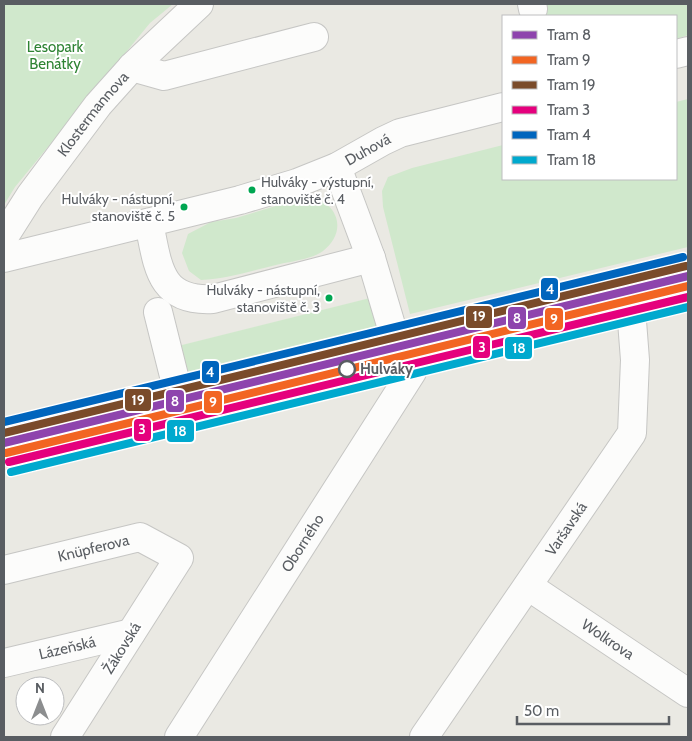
<svg xmlns="http://www.w3.org/2000/svg" width="692" height="741" viewBox="0 0 692 741" font-family="Cabin,sans-serif">
	<style>
		.green { fill: #d0e8cc }
		.lines { fill: none; stroke-linecap: round; stroke-linejoin: round }
		.minor-casing { stroke: #c6c6c4; stroke-width: 30 }
		.major-casing { stroke: #d3caaf; stroke-width: 30 }
		.minor { stroke: #fcfcfb; stroke-width: 28 }
		.major { stroke: #f2f0e6; stroke-width: 28 }
		.tram-1-casing { stroke: #fff; stroke-width: 11 }
		.tram-2-casing { stroke: #fff; stroke-width: 11 }
		.tram-3-casing { stroke: #fff; stroke-width: 11 }
		.tram-4-casing { stroke: #fff; stroke-width: 11 }
		.tram-5-casing { stroke: #fff; stroke-width: 11 }
		.tram-6-casing { stroke: #fff; stroke-width: 11 }
		.tram-1 { stroke: #8e44ad; stroke-width: 8 }
		.tram-2 { stroke: #f26522; stroke-width: 8 }
		.tram-3 { stroke: #7a4b2a; stroke-width: 8 }
		.tram-4 { stroke: #e5007d; stroke-width: 8 }
		.tram-5 { stroke: #0065bd; stroke-width: 8 }
		.tram-6 { stroke: #00a9ce; stroke-width: 8 }
		.bus-dot { fill: #00a651; stroke: #fff; stroke-width: 2 }
		.stop-dot { fill: #fff; stroke: #595d62; stroke-width: 2.5 }
		.labels { text-anchor: middle; dominant-baseline: central; stroke-width: 4; stroke-linejoin: round; paint-order: stroke }
		.bus-label { font-size: 14px; fill: #595d62; stroke: #fff; text-anchor: end }
		.park-label { font-size: 15px; fill: #2e8333; stroke: #fff }
		.street-label { font-size: 15px; fill: #595d62; stroke: #fff }
		.stop-label { font-size: 15px; font-weight: bold; fill: #595d62; stroke: #fff; text-anchor: start }
		.line-badge { stroke: #fff; stroke-width: 2 }
		.badge-label { font-size: 14px; text-anchor: middle; font-weight: bold; fill: #fff }
	</style>
	<rect width="100%" height="100%" fill="#eae9e3"/>
	<path class="green" d="M4,4H173L150,23L15,187L4,205Z
		M543,4H688V35L676,39V16H546Z
		M688,99V247L410,314L383,207L382,191L388,177L412,168L503,145V179H676V102Z
		M299,199C313,200 329,200 335,215C341,228 335,242 323,251C312,259 293,261 280,264C254,270 228,279 201,280L189,271L182,253L188,234L211,222L236,218Z
		M370,298L378,330L187,376L178,346Z"/>
	<g class="lines">
		<defs>
			<g id="minor">
				<path d="M532,4L533,9"/>
				<path d="M676,54L688,51"/>
				<path d="M132,67L164,76L314,37"/>
				<path d="M337,167L371,258L399,352"/>
				<path d="M149,223C158,266 159,302 213,299L371,258"/>
				<path id="s1" d="M4,237L30,196L98,105L132,67L199,4"/>
				<path id="s2" d="M4,258L240,200L297,183L337,167L383,141L400,133L503,107"/>
				<path d="M158,312L181,404"/>
				<path id="s3" d="M4,570L140,537L179,558L65,737"/>
				<path id="s4" d="M528,586L688,693"/>
				<path id="s5" d="M4,663L131,633"/>
				<path id="s6" d="M179,737L405,383L412,372L419,347"/>
				<path id="s7" d="M424,737L632,433L635,360L632,321L626,296"/>
			</g>
			<path id="major" d="M4,448L688,281"/>
		</defs>
		<use href="#minor" class="minor-casing"/>
		<use href="#major" class="major-casing"/>
		<use href="#minor" class="minor"/>
		<use href="#major" class="major"/>
		<defs>
			<path id="tram-1" d="M4,443L688,276"/>
			<path id="tram-2" d="M6,453L688,286"/>
			<path id="tram-3" d="M4,433L686,266"/>
			<path id="tram-4" d="M9,462L688,297"/>
			<path id="tram-5" d="M4,422L683,257"/>
			<path id="tram-6" d="M11,472L688,307"/>
		</defs>
		<use href="#tram-1" class="tram-1-casing"/>
		<use href="#tram-2" class="tram-2-casing"/>
		<use href="#tram-3" class="tram-3-casing"/>
		<use href="#tram-4" class="tram-4-casing"/>
		<use href="#tram-5" class="tram-5-casing"/>
		<use href="#tram-6" class="tram-6-casing"/>
		<use href="#tram-1" class="tram-1"/>
		<use href="#tram-2" class="tram-2"/>
		<use href="#tram-3" class="tram-3"/>
		<use href="#tram-4" class="tram-4"/>
		<use href="#tram-5" class="tram-5"/>
		<use href="#tram-6" class="tram-6"/>
	</g>
	<g class="bus-dot">
		<circle cx="252" cy="190" r="4.5"/>
		<circle cx="184" cy="207" r="4.5"/>
		<circle cx="329" cy="298" r="4.5"/>
	</g>
	<circle class="stop-dot" cx="347" cy="369" r="8"/>
	<g class="labels">
		<g class="bus-label">
			<text x="261" y="182" text-anchor="start">Hulváky - výstupní,<tspan x="261" dy="17">stanoviště č. 4</tspan></text>
			<text x="175" y="199">Hulváky - nástupní,<tspan x="175" dy="17">stanoviště č. 5</tspan></text>
			<text x="320" y="290">Hulváky - nástupní,<tspan x="320" dy="17">stanoviště č. 3</tspan></text>
		</g>
		<g class="park-label">
			<text x="55" y="47">Lesopark<tspan x="55" dy="17">Benátky</tspan></text>
		</g>
		<g class="street-label">
			<text stroke="none"><textPath href="#s1" startOffset="152">Klostermannova</textPath></text>
			<text stroke="none"><textPath href="#s2" startOffset="381">Duhová</textPath></text>
			<text stroke="none"><textPath href="#s7" startOffset="252">Varšavská</textPath></text>
			<text stroke="none"><textPath href="#s6" startOffset="230">Oborného</textPath></text>
			<text stroke="none"><textPath href="#s3" startOffset="92">Knüpferova</textPath></text>
			<text stroke="none"><textPath href="#s4" startOffset="96">Wolkrova</textPath></text>
			<text stroke="none"><textPath href="#s5" startOffset="65">Lázeňská</textPath></text>
			<text transform="translate(122 648) rotate(-58)">Žákovská</text>
		</g>
		<g class="stop-label">
			<text x="360" y="369">Hulváky</text>
		</g>
	</g>
	<g class="line-badge">
		<rect x="540" y="277" width="19" height="24" rx="5" fill="#0065bd"/>
		<rect x="465" y="305" width="28" height="24" rx="5" fill="#7a4b2a"/>
		<rect x="507" y="306" width="20" height="24" rx="5" fill="#8e44ad"/>
		<rect x="544" y="307" width="20" height="24" rx="5" fill="#f26522"/>
		<rect x="472" y="335" width="19" height="24" rx="5" fill="#e5007d"/>
		<rect x="504" y="336" width="29" height="24" rx="5" fill="#00a9ce"/>
		<rect x="201" y="360" width="19" height="24" rx="5" fill="#0065bd"/>
		<rect x="124" y="388" width="28" height="24" rx="5" fill="#7a4b2a"/>
		<rect x="165" y="389" width="20" height="24" rx="5" fill="#8e44ad"/>
		<rect x="203" y="390" width="20" height="24" rx="5" fill="#f26522"/>
		<rect x="133" y="418" width="19" height="24" rx="5" fill="#e5007d"/>
		<rect x="166" y="419" width="29" height="24" rx="5" fill="#00a9ce"/>
	</g>
	<g class="badge-label">
		<text x="550" y="294">4</text>
		<text x="479" y="321">19</text>
		<text x="517" y="323">8</text>
		<text x="554" y="324">9</text>
		<text x="482" y="352">3</text>
		<text x="519" y="353">18</text>
		<text x="210" y="377">4</text>
		<text x="138" y="405">19</text>
		<text x="175" y="406">8</text>
		<text x="213" y="407">9</text>
		<text x="142" y="434">3</text>
		<text x="180" y="436">18</text>
	</g>
	<rect width="692" height="741" fill="none" stroke="#595d62" stroke-width="10"/>
	<rect x="502" y="15" width="175" height="165" fill="#ffffff" stroke="#bdbec0"/>
	<rect x="512" y="31" width="25" height="8" fill="#8e44ad" stroke="#bdbec0"/>
	<text x="547" y="40" font-size="15" fill="#595d62">Tram 8</text>
	<rect x="512" y="56" width="25" height="8" fill="#f26522" stroke="#bdbec0"/>
	<text x="547" y="65" font-size="15" fill="#595d62">Tram 9</text>
	<rect x="512" y="81" width="25" height="8" fill="#7a4b2a" stroke="#bdbec0"/>
	<text x="547" y="90" font-size="15" fill="#595d62">Tram 19</text>
	<rect x="512" y="106" width="25" height="8" fill="#e5007d" stroke="#bdbec0"/>
	<text x="547" y="115" font-size="15" fill="#595d62">Tram 3</text>
	<rect x="512" y="131" width="25" height="8" fill="#0065bd" stroke="#bdbec0"/>
	<text x="547" y="140" font-size="15" fill="#595d62">Tram 4</text>
	<rect x="512" y="156" width="25" height="8" fill="#00a9ce" stroke="#bdbec0"/>
	<text x="547" y="165" font-size="15" fill="#595d62">Tram 18</text>
	<g transform="translate(40 701)"><circle r="24" fill="#ffffff" stroke="#bdbec0"/>
	<path d="M0-4L9 19L0 12L-9 19Z" fill="#8c8e8f"/>
	<text y="-8" font-size="14" font-weight="bold" text-anchor="middle" fill="#595d62">N</text>
	</g>
	<path d="M517 716v8h152v-8" fill="none" stroke="#595d62" stroke-width="2.5"/>
	<text x="524" y="716" font-size="15" fill="#595d62" stroke="#ffffff" stroke-width="4" paint-order="stroke">50 m</text>
</svg>
